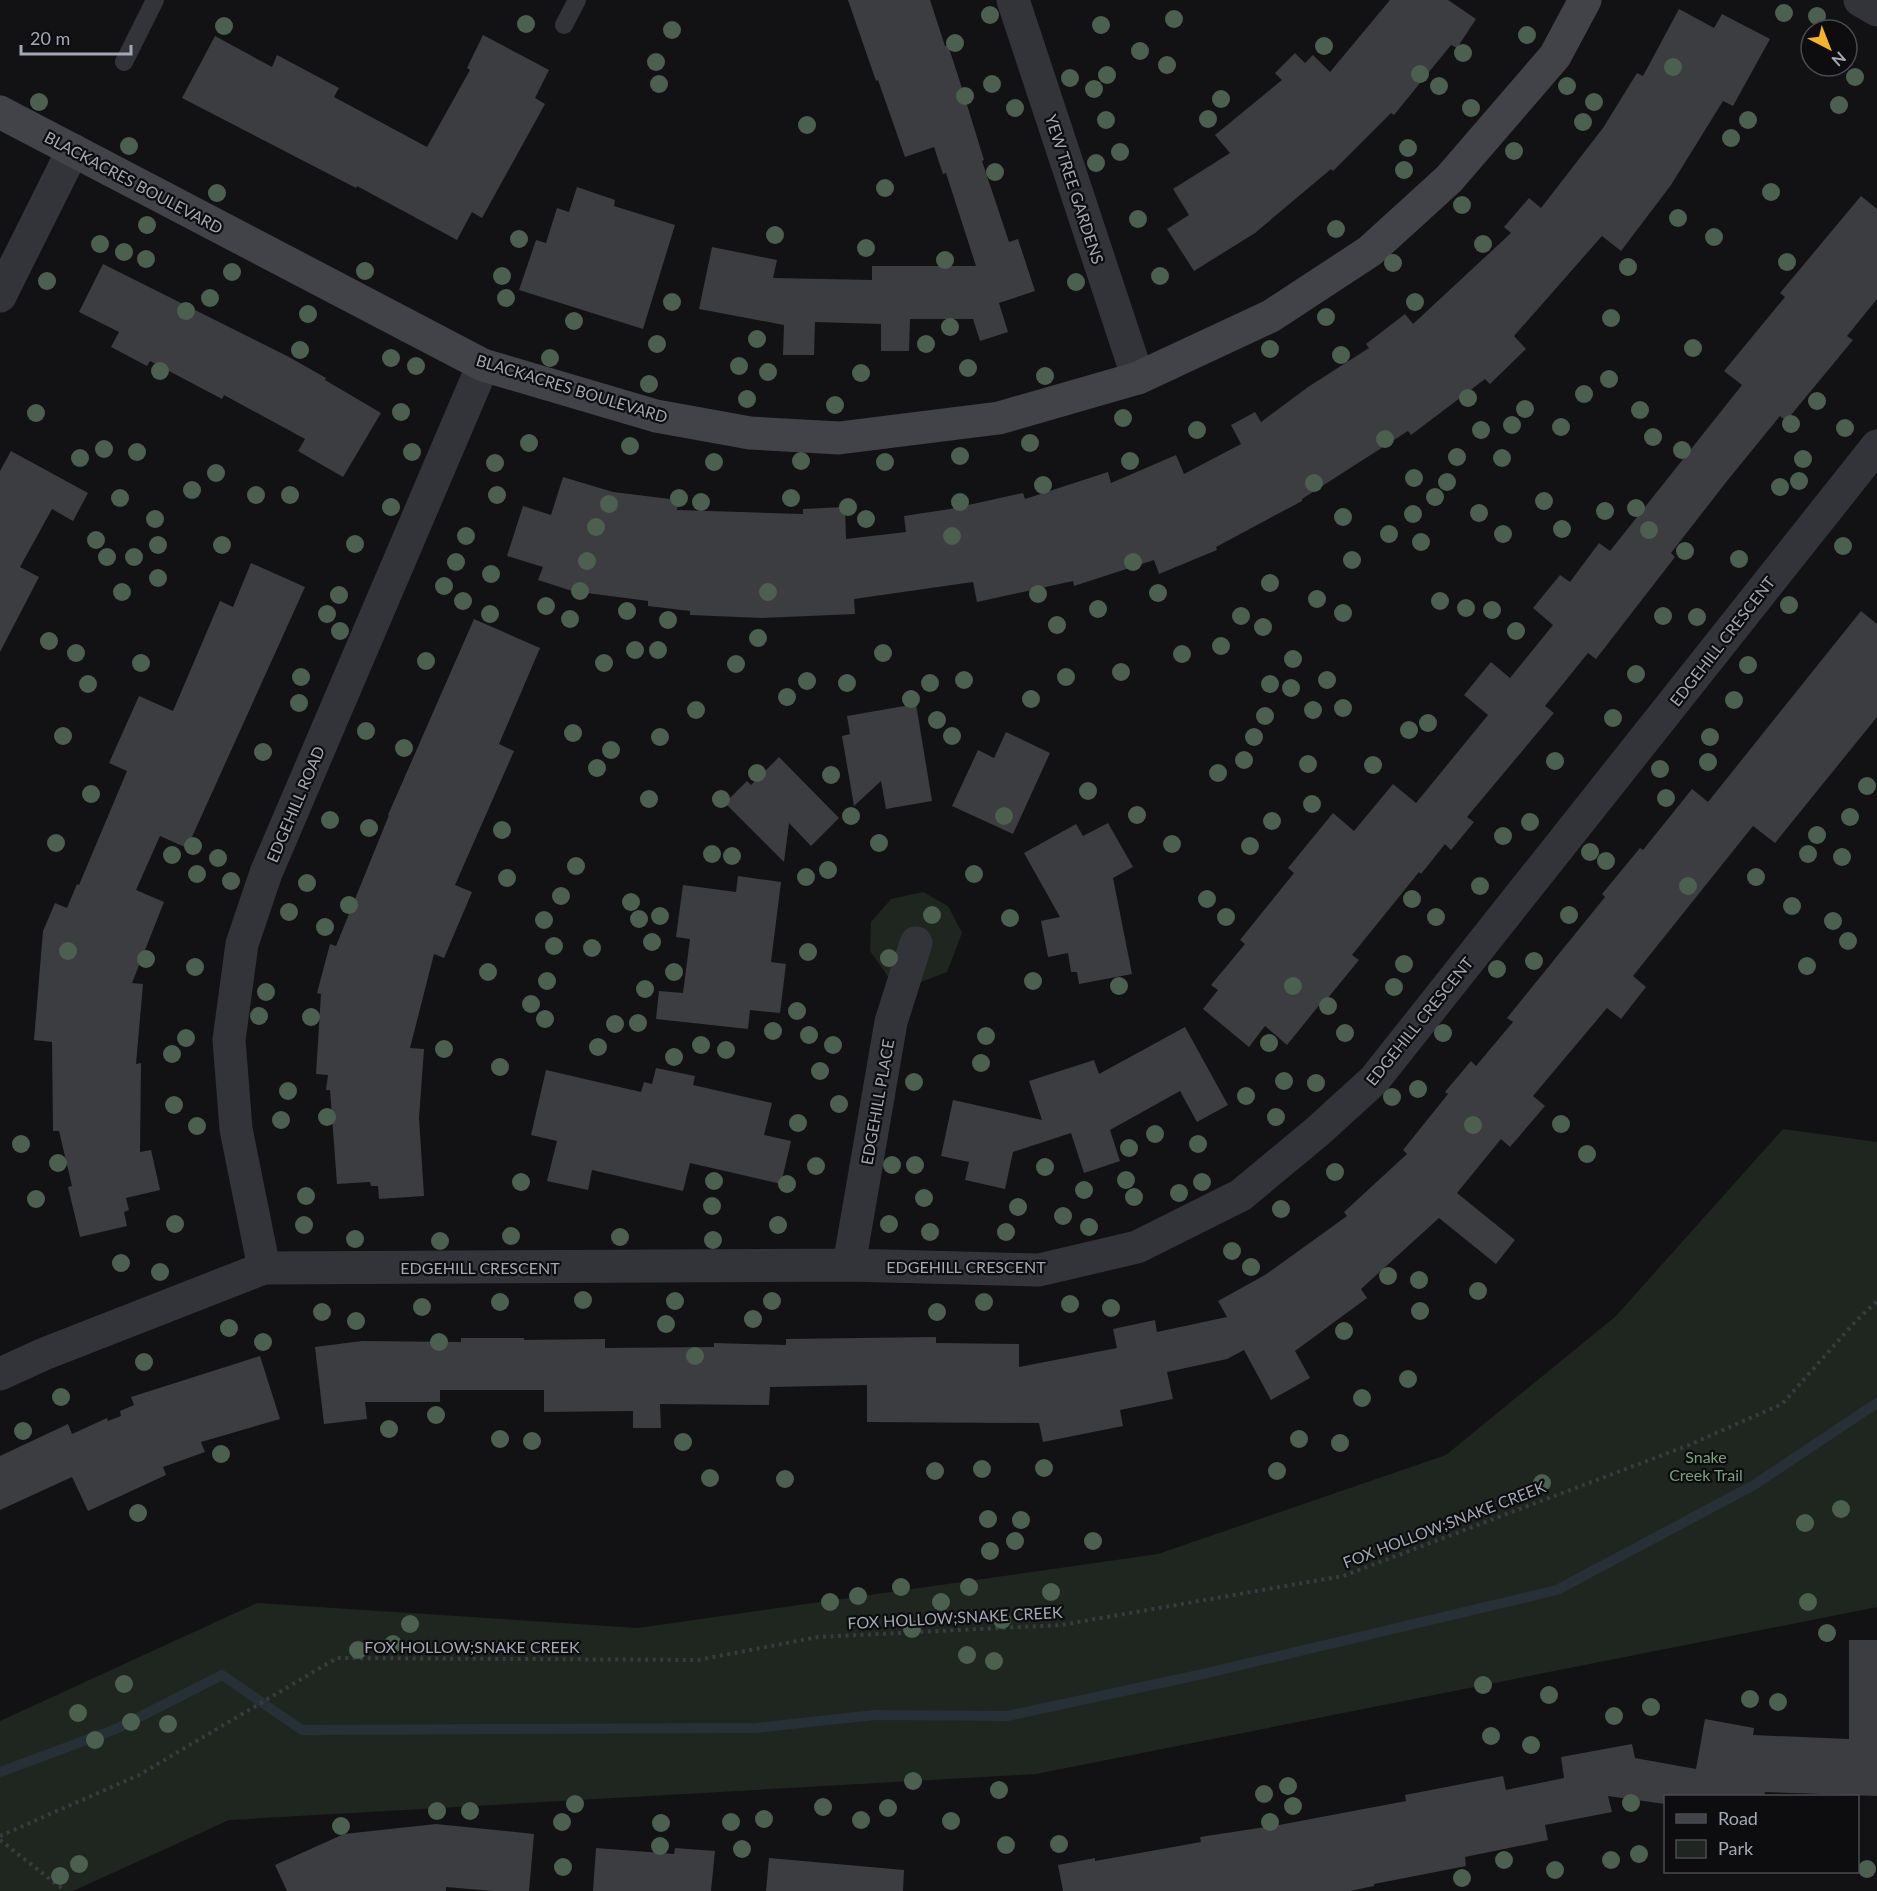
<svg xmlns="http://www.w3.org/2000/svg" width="1877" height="1891" viewBox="0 0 1877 1891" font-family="Lato,sans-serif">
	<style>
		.green { fill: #1e261f }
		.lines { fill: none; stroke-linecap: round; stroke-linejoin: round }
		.stream { stroke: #283037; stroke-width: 10 }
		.building { fill: #3c3d41 }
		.path { stroke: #393b40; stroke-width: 4; stroke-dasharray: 3 4.5; stroke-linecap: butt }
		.lane { stroke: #333439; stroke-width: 18 }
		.street { stroke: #333439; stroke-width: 33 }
		.secondary { stroke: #414349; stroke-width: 33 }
		.tree { fill: #4b604e }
		.labels { text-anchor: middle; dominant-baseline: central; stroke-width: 4.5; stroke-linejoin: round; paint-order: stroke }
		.street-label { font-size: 16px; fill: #a3a8b4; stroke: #0d0d0f }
		.park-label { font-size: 16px; fill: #7aa07d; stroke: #0d0d0f }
	</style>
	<rect width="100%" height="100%" fill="#121214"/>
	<path class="green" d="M923,892L948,906L962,933L947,972L916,984L889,978L870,951L871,922L891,899Z
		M1783,1129L1877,1142V1607L1036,1774L229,1820L73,1891H0V1721L257,1603L638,1628L1158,1554L1446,1455L1616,1316Z"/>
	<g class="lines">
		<path class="stream" d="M0,1772L116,1729L222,1675L302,1730L756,1728L875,1715L1007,1716L1203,1674L1557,1590L1754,1485L1877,1403"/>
	</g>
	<path class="building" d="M848,0H930L945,46L948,45L960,82L984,160L982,161L1009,242L1018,239L1035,291L999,303L1008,332L980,341L973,319H910L909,351H881V324L815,322L814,355H783L784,325L699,309L712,247L777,260L773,278L872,280V266H976L946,173L943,174L934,147L905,157L878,80L876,81Z
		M1390,0H1448L1476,19L1457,48L1451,45L1394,115L1391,113L1333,171L1331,169L1255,233L1194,271L1167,229L1189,215L1173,189L1230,153L1215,135L1282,80L1275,73L1295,53L1305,63L1313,55L1330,72Z
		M1679,9L1714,28L1722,14L1770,39L1733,106L1723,101L1671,185L1621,251L1602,236L1514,336L1526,349L1490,384L1485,379L1411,435L1408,431L1302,499V501L1216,547L1217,550L1159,574L1154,560L1074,586L1073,581L977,602L973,582L854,599L855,614L762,618L690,615V611L648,606V601L572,591L538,580L543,567L507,556L523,506L551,515L563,477L613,492L678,500L677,510L803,514V509L845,507L846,539L906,532L904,516L950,509L1023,493L1025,499L1108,472L1111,483L1176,455L1184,474L1241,444L1231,425L1255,412L1261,422L1308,387L1369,348L1366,344L1405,314L1413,324L1511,233L1504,227L1529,198L1541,208L1603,128L1637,73L1643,76Z
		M483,35L549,70L535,98L545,104L482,218L472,212L457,240L357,186L356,188L182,98L215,36L272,67L277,55L339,88L334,97L427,147L470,70L467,68Z
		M577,187L615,200L614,206L675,225L643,329L519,290L536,240L546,243L557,208L569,212Z
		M1861,196L1877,209V299L1847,336L1853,340L1786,421L1780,416L1727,481L1671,553L1675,557L1596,659L1588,653L1545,706L1554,713L1467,817L1474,822L1451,850L1445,844L1421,874L1419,872L1352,955L1359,960L1327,999L1325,998L1287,1045L1265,1026L1249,1047L1203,1009L1218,990L1211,985L1245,944L1240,940L1294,873L1288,868L1333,813L1354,831L1393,784L1416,803L1488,715L1464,695L1491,662L1510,678L1553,625L1533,608L1560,575L1570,582L1599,543L1610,551L1742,385L1724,371L1785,297L1780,293Z
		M103,264L289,357L326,378L325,380L381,413L343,477L298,451L305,439L224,395L222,399L150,361L147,366L111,347L119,332L79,312Z
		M11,451L88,493L73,521L52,509L20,567L39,577L0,652V471Z
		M251,563L305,587L187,848L160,836L136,890L164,902L132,983L143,984L136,1064L141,1063L140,1152L151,1150L160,1190L126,1198L129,1210L124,1212L127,1226L80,1237L68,1187L72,1186L59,1131H53L52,1042L34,1040L43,931L55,903L67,908L77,884L79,885L127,771L109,763L139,696L173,711L220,601L233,607Z
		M1861,611L1877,624V717L1775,843L1753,826L1633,976L1646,987L1621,1019L1607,1008L1533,1096L1545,1106L1510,1147L1501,1139L1457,1193L1515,1240L1496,1264L1439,1218L1361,1289L1367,1298L1295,1351L1310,1378L1271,1400L1244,1350L1227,1359L1167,1372L1173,1399L1120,1410L1123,1426L1043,1442L1039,1423L867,1422V1385L770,1387L769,1405L660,1404L661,1428H633V1411L544,1412V1390H440V1402H365L367,1419L324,1424L315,1347L362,1341L461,1342V1338H524V1340L605,1339V1348L714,1347V1343L786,1345V1339L936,1337V1343L1019,1344V1367L1117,1348L1113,1329L1155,1320L1157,1332L1227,1317L1218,1301L1265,1275L1347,1216L1344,1212L1407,1154L1403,1150L1448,1094L1445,1092L1471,1061L1476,1066L1513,1022L1507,1018L1605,897L1602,894L1640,848L1643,850L1692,789L1708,802Z
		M474,619L540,648L499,744L514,751L455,885L472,892L444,958L434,954L410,1048L424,1049L419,1118L424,1196L379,1199L378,1186H371L370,1182L337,1184L330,1090H326L328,1075L316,1074L321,994L317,993L330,944L336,946L389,815H388Z
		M916,704L932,801L886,809L881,781L854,806L842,736L850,734L847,716Z
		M1006,732L1050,753L1013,834L952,806L978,750L994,758Z
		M779,757L839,818L811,846L789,823L784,862L725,803L747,781L751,785Z
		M1108,823L1133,867L1113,878L1132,974L1079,984L1077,972H1071L1068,953L1048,957L1041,921L1060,917L1024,853L1076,824L1083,836Z
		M738,876L781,882L771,962L786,964L780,1013L750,1010L748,1029L656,1019L659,991L683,993L690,939L676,937L683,885L736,892Z
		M1185,1027L1228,1105L1197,1122L1180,1091L1110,1130L1120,1161L1084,1173L1071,1133L1013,1152L1005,1189L965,1180L969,1162L941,1156L953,1100L1042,1120L1029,1081L1094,1060L1099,1074Z
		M656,1068L695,1076L693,1085L772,1103L764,1135L791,1141L781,1184L690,1163L683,1191L592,1170L588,1190L547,1181L557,1141L531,1135L546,1070L641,1092L644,1082L652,1084Z
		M260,1356L280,1419L201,1442L205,1452L163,1467L166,1475L88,1511L72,1477L0,1510V1456L68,1424L72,1434L107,1418L108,1421L121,1416L120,1411L134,1405L131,1397Z
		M1849,1640H1877V1796L1765,1792L1764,1797H1665V1804L1608,1796L1612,1812L1545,1825L1548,1840L1465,1857L1466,1866L1374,1884V1886L1350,1891H1063L1058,1865L1095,1858V1861L1201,1842L1200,1837L1279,1825L1406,1801L1405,1795L1503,1776L1506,1790L1564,1778L1561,1757L1632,1744L1635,1758L1696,1769L1705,1719L1754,1728L1753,1735L1849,1739Z
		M436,1824L534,1834L529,1891H492L446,1887V1891H287L275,1865L344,1834Z
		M596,1848L674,1854L675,1848L715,1851L711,1891H593Z
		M769,1858L904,1870L903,1891H766Z"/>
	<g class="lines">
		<path class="path" d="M0,1836L139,1775L337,1658L698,1660L818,1637L1061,1625L1343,1576L1689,1445L1782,1404L1855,1322L1877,1301
			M0,1840L65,1891"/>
		<path class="lane" d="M564,25L577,0
			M124,62L155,0"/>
		<path class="street" d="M1013,0L1138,378
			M1860,0L1877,10
			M0,296L73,150
			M849,1265L891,1022L916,943
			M264,1268L236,1129L229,1040L242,944L266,873L483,365
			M0,1374L44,1354L264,1268L849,1265L1039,1270L1137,1247L1241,1195L1318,1131L1374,1080L1877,446"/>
		<path class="secondary" d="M0,112L483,365L656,416L750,433L839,438L999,418L1138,378L1271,316L1370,251L1449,179L1555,56L1585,0"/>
	</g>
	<g class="tree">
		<circle cx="1784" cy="13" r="9"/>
		<circle cx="990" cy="15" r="9"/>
		<circle cx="1817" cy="16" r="9"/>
		<circle cx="1174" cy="19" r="9"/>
		<circle cx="526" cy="24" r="9"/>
		<circle cx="1101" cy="25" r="9"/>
		<circle cx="224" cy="26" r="9"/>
		<circle cx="672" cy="30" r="9"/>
		<circle cx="1527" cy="35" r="9"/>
		<circle cx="955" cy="43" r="9"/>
		<circle cx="1324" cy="46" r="9"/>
		<circle cx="1140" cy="51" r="9"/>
		<circle cx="1463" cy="53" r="9"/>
		<circle cx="656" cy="62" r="9"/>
		<circle cx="1167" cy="65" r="9"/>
		<circle cx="1673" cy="67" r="9"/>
		<circle cx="1420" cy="74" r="9"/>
		<circle cx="1107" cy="75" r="9"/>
		<circle cx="1855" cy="77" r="9"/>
		<circle cx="1070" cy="78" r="9"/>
		<circle cx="659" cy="84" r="9"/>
		<circle cx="992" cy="84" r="9"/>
		<circle cx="1439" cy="86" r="9"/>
		<circle cx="1567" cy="86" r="9"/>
		<circle cx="1094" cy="89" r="9"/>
		<circle cx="965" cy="96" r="9"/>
		<circle cx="1221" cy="99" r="9"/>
		<circle cx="39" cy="102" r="9"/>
		<circle cx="1594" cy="102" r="9"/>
		<circle cx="1839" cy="105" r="9"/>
		<circle cx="1015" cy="108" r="9"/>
		<circle cx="1471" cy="108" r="9"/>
		<circle cx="1208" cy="119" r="9"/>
		<circle cx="1106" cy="120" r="9"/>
		<circle cx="1748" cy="120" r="9"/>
		<circle cx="1583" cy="122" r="9"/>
		<circle cx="807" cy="125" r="9"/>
		<circle cx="1731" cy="138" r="9"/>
		<circle cx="129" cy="146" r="9"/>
		<circle cx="1408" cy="148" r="9"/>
		<circle cx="1514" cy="151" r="9"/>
		<circle cx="1120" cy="152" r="9"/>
		<circle cx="1096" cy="163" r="9"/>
		<circle cx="1404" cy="170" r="9"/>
		<circle cx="995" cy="172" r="9"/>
		<circle cx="885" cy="188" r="9"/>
		<circle cx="1771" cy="192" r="9"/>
		<circle cx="217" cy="193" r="9"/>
		<circle cx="1462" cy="205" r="9"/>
		<circle cx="1678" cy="218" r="9"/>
		<circle cx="1138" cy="219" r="9"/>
		<circle cx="147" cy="225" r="9"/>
		<circle cx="1336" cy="229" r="9"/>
		<circle cx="775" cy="235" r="9"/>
		<circle cx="1714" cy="237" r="9"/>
		<circle cx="519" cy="239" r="9"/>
		<circle cx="100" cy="244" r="9"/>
		<circle cx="1483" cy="244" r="9"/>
		<circle cx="866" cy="248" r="9"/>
		<circle cx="124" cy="252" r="9"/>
		<circle cx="146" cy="259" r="9"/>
		<circle cx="945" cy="260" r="9"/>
		<circle cx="1787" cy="262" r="9"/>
		<circle cx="1393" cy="263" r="9"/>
		<circle cx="1628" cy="267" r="9"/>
		<circle cx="365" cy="271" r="9"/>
		<circle cx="232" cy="272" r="9"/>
		<circle cx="502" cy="276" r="9"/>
		<circle cx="1160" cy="276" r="9"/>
		<circle cx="47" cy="281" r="9"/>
		<circle cx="1076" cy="282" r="9"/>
		<circle cx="210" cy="298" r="9"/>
		<circle cx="506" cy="298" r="9"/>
		<circle cx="672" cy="302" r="9"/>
		<circle cx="1415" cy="302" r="9"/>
		<circle cx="186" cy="311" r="9"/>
		<circle cx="308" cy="314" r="9"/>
		<circle cx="1326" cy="317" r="9"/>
		<circle cx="1611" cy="318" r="9"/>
		<circle cx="574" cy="321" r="9"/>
		<circle cx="950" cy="327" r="9"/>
		<circle cx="757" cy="339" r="9"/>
		<circle cx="657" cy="344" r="9"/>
		<circle cx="926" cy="344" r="9"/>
		<circle cx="1693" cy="348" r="9"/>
		<circle cx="1270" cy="349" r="9"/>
		<circle cx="300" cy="350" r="9"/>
		<circle cx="1341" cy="355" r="9"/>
		<circle cx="391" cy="358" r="9"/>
		<circle cx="550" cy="358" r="9"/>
		<circle cx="416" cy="366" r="9"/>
		<circle cx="739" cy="366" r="9"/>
		<circle cx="968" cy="368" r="9"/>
		<circle cx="160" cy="371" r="9"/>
		<circle cx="768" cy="372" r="9"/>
		<circle cx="861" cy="373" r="9"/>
		<circle cx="1045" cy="376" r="9"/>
		<circle cx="1609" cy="379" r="9"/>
		<circle cx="649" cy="384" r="9"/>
		<circle cx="1584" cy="394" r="9"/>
		<circle cx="1468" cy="398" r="9"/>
		<circle cx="747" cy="399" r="9"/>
		<circle cx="1817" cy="401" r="9"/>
		<circle cx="835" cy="405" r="9"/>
		<circle cx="1525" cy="409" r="9"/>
		<circle cx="1640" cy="410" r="9"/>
		<circle cx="401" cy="412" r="9"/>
		<circle cx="36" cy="413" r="9"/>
		<circle cx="1123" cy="418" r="9"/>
		<circle cx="1791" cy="424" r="9"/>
		<circle cx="1512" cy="425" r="9"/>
		<circle cx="1561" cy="427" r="9"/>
		<circle cx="1845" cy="428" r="9"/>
		<circle cx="1197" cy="430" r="9"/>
		<circle cx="1481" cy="430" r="9"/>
		<circle cx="1653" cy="437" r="9"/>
		<circle cx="1385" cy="439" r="9"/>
		<circle cx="529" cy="443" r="9"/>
		<circle cx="1030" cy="443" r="9"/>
		<circle cx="630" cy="446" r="9"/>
		<circle cx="104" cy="449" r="9"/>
		<circle cx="1682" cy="450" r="9"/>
		<circle cx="137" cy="452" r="9"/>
		<circle cx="412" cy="452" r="9"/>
		<circle cx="960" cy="456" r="9"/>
		<circle cx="1457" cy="457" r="9"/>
		<circle cx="80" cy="458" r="9"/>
		<circle cx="1502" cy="458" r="9"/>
		<circle cx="1803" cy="459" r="9"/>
		<circle cx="801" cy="461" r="9"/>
		<circle cx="1130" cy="461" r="9"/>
		<circle cx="714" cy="462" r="9"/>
		<circle cx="885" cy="462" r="9"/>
		<circle cx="495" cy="463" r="9"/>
		<circle cx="216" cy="473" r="9"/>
		<circle cx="1414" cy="478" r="9"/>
		<circle cx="1799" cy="481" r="9"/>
		<circle cx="1447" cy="482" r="9"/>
		<circle cx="1314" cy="483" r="9"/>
		<circle cx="1043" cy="485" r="9"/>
		<circle cx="1780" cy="487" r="9"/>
		<circle cx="192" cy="490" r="9"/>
		<circle cx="256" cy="495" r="9"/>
		<circle cx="290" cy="495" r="9"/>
		<circle cx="497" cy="495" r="9"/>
		<circle cx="1435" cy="497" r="9"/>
		<circle cx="120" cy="498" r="9"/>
		<circle cx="679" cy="498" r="9"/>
		<circle cx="791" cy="498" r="9"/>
		<circle cx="1544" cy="501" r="9"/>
		<circle cx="701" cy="502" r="9"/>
		<circle cx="960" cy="502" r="9"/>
		<circle cx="609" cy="504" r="9"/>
		<circle cx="391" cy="507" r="9"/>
		<circle cx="848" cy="507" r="9"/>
		<circle cx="1636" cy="508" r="9"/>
		<circle cx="1605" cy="511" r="9"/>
		<circle cx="1479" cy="513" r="9"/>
		<circle cx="1413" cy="514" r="9"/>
		<circle cx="1343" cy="517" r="9"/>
		<circle cx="155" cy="519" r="9"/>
		<circle cx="866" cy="519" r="9"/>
		<circle cx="596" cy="527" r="9"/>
		<circle cx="1562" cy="529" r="9"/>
		<circle cx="1649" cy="530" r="9"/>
		<circle cx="1389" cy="534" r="9"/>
		<circle cx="1503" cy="534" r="9"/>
		<circle cx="466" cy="536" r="9"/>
		<circle cx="952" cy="536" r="9"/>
		<circle cx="96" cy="540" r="9"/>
		<circle cx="1421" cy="542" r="9"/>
		<circle cx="355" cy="544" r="9"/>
		<circle cx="158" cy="545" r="9"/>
		<circle cx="222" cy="545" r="9"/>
		<circle cx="1843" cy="546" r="9"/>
		<circle cx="1685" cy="551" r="9"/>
		<circle cx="107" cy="557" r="9"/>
		<circle cx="134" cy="557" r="9"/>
		<circle cx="1739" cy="559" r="9"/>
		<circle cx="1352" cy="560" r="9"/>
		<circle cx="587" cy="561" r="9"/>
		<circle cx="456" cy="562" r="9"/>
		<circle cx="1133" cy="562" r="9"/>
		<circle cx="491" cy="574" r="9"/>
		<circle cx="158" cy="578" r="9"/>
		<circle cx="1270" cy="583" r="9"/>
		<circle cx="444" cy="586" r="9"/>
		<circle cx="580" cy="591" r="9"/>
		<circle cx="122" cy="592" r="9"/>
		<circle cx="768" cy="592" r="9"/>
		<circle cx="1158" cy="593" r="9"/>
		<circle cx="1038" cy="594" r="9"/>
		<circle cx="339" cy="595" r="9"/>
		<circle cx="1317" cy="599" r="9"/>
		<circle cx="463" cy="601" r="9"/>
		<circle cx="1440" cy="601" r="9"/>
		<circle cx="1789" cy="605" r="9"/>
		<circle cx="546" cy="606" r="9"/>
		<circle cx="1466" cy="608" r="9"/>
		<circle cx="1098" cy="609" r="9"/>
		<circle cx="1492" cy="610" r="9"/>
		<circle cx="627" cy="611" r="9"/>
		<circle cx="1343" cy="613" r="9"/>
		<circle cx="327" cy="614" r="9"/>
		<circle cx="490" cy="614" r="9"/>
		<circle cx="1241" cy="616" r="9"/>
		<circle cx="1663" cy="616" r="9"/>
		<circle cx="1697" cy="617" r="9"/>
		<circle cx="570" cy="619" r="9"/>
		<circle cx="668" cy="620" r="9"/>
		<circle cx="1057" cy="625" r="9"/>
		<circle cx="1263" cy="627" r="9"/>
		<circle cx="340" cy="631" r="9"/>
		<circle cx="1516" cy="631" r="9"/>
		<circle cx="758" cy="638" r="9"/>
		<circle cx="49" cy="641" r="9"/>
		<circle cx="1221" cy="646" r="9"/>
		<circle cx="635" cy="650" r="9"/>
		<circle cx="658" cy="650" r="9"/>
		<circle cx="76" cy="653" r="9"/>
		<circle cx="883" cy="653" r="9"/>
		<circle cx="1182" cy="654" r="9"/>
		<circle cx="1293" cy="659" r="9"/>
		<circle cx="426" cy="661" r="9"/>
		<circle cx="141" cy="663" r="9"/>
		<circle cx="604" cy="663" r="9"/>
		<circle cx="736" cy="664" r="9"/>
		<circle cx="1748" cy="665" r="9"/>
		<circle cx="1121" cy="672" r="9"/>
		<circle cx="1636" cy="674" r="9"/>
		<circle cx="301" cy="677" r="9"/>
		<circle cx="1066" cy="677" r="9"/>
		<circle cx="964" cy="680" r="9"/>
		<circle cx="1327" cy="680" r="9"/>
		<circle cx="807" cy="681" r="9"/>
		<circle cx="847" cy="683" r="9"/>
		<circle cx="930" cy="683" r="9"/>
		<circle cx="88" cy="684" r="9"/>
		<circle cx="1270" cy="684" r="9"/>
		<circle cx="1291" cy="688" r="9"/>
		<circle cx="787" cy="697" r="9"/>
		<circle cx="911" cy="699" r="9"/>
		<circle cx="1031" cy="699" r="9"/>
		<circle cx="1734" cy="700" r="9"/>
		<circle cx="299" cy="703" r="9"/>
		<circle cx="1343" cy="708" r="9"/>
		<circle cx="696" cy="710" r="9"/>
		<circle cx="1313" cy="710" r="9"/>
		<circle cx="1265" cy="716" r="9"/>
		<circle cx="1613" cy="718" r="9"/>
		<circle cx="937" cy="720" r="9"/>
		<circle cx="1428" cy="723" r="9"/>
		<circle cx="1409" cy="730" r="9"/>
		<circle cx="366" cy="731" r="9"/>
		<circle cx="573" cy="733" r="9"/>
		<circle cx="63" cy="736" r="9"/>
		<circle cx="952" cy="736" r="9"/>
		<circle cx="660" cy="737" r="9"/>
		<circle cx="1254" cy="737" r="9"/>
		<circle cx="1710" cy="737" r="9"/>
		<circle cx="404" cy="748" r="9"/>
		<circle cx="611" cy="750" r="9"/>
		<circle cx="263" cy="752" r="9"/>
		<circle cx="1244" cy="760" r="9"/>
		<circle cx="1555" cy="761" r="9"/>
		<circle cx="1708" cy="762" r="9"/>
		<circle cx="1308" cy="764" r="9"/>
		<circle cx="1373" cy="765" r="9"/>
		<circle cx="597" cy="768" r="9"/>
		<circle cx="1660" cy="769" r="9"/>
		<circle cx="757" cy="773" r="9"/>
		<circle cx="1218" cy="773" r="9"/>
		<circle cx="831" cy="775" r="9"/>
		<circle cx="1867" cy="786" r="9"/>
		<circle cx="1088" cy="791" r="9"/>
		<circle cx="91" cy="794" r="9"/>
		<circle cx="1666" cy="798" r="9"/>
		<circle cx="649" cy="799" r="9"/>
		<circle cx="721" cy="799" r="9"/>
		<circle cx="1312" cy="804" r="9"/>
		<circle cx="1137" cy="815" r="9"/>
		<circle cx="851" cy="816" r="9"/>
		<circle cx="1004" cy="816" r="9"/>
		<circle cx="1850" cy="817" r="9"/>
		<circle cx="330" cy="820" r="9"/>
		<circle cx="1272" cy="821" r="9"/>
		<circle cx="1530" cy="822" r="9"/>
		<circle cx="369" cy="828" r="9"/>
		<circle cx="502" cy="830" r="9"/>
		<circle cx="1817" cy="835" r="9"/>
		<circle cx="1503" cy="836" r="9"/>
		<circle cx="56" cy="843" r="9"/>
		<circle cx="879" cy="843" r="9"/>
		<circle cx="1172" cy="844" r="9"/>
		<circle cx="193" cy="846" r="9"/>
		<circle cx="1250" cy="846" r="9"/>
		<circle cx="1590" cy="852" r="9"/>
		<circle cx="712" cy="854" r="9"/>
		<circle cx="1808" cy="854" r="9"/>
		<circle cx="172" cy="855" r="9"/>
		<circle cx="732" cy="856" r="9"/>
		<circle cx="1842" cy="857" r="9"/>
		<circle cx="218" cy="858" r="9"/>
		<circle cx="1606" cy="861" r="9"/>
		<circle cx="576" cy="866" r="9"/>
		<circle cx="828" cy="870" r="9"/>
		<circle cx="197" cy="874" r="9"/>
		<circle cx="974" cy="874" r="9"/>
		<circle cx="806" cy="877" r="9"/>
		<circle cx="1756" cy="877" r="9"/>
		<circle cx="507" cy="878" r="9"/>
		<circle cx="231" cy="881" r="9"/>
		<circle cx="307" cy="883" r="9"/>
		<circle cx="1480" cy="886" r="9"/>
		<circle cx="1688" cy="886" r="9"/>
		<circle cx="561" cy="896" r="9"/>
		<circle cx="1207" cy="899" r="9"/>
		<circle cx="1412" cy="899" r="9"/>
		<circle cx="631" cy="902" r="9"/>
		<circle cx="349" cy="905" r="9"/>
		<circle cx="1792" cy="906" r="9"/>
		<circle cx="289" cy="912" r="9"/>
		<circle cx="932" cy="915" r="9"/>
		<circle cx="1569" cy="915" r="9"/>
		<circle cx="660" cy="916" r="9"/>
		<circle cx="1226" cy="917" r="9"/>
		<circle cx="1436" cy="917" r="9"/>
		<circle cx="1010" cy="918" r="9"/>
		<circle cx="639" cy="919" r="9"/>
		<circle cx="544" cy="920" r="9"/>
		<circle cx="1833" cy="921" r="9"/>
		<circle cx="325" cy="927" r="9"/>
		<circle cx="1848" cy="941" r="9"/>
		<circle cx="652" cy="942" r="9"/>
		<circle cx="554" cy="946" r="9"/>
		<circle cx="592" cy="948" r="9"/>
		<circle cx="68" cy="951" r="9"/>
		<circle cx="808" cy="952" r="9"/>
		<circle cx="889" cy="958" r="9"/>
		<circle cx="146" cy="959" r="9"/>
		<circle cx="1534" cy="961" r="9"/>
		<circle cx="1404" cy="964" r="9"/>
		<circle cx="1807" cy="966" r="9"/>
		<circle cx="195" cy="967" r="9"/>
		<circle cx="1497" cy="969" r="9"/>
		<circle cx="488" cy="972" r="9"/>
		<circle cx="674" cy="972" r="9"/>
		<circle cx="547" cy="981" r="9"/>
		<circle cx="1033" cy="981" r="9"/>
		<circle cx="1119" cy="986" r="9"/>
		<circle cx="1293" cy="986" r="9"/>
		<circle cx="1394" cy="987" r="9"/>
		<circle cx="645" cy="989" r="9"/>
		<circle cx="266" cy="992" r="9"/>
		<circle cx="531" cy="1004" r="9"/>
		<circle cx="1328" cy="1006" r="9"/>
		<circle cx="797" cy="1011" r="9"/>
		<circle cx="259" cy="1016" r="9"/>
		<circle cx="311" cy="1017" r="9"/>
		<circle cx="545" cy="1019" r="9"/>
		<circle cx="638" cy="1023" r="9"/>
		<circle cx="615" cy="1024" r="9"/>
		<circle cx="773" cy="1031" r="9"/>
		<circle cx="1345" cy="1033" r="9"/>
		<circle cx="1443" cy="1033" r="9"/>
		<circle cx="809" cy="1035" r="9"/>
		<circle cx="986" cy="1036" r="9"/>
		<circle cx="186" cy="1038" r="9"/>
		<circle cx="1269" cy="1043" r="9"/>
		<circle cx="701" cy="1045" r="9"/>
		<circle cx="833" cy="1045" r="9"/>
		<circle cx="598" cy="1047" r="9"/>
		<circle cx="444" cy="1049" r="9"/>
		<circle cx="726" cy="1050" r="9"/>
		<circle cx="172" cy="1054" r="9"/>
		<circle cx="674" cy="1057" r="9"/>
		<circle cx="981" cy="1063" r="9"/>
		<circle cx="500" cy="1067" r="9"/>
		<circle cx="820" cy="1071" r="9"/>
		<circle cx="1284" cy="1081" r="9"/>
		<circle cx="914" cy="1082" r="9"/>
		<circle cx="1316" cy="1083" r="9"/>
		<circle cx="1418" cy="1089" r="9"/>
		<circle cx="288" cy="1091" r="9"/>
		<circle cx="1246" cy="1096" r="9"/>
		<circle cx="1392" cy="1097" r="9"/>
		<circle cx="839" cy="1104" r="9"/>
		<circle cx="174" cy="1105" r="9"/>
		<circle cx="327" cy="1117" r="9"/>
		<circle cx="1276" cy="1117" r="9"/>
		<circle cx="281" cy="1120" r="9"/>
		<circle cx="798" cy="1123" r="9"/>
		<circle cx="1561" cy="1124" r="9"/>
		<circle cx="1473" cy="1125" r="9"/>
		<circle cx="197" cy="1126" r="9"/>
		<circle cx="1155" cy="1134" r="9"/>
		<circle cx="21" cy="1144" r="9"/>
		<circle cx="1198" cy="1144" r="9"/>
		<circle cx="1129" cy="1148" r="9"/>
		<circle cx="1587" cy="1154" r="9"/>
		<circle cx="58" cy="1163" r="9"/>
		<circle cx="892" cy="1165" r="9"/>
		<circle cx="915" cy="1165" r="9"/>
		<circle cx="816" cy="1166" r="9"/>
		<circle cx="1045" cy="1167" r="9"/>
		<circle cx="1335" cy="1172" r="9"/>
		<circle cx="1126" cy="1180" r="9"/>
		<circle cx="714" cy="1181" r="9"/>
		<circle cx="521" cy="1182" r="9"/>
		<circle cx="1202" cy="1182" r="9"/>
		<circle cx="787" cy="1184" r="9"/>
		<circle cx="1084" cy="1190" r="9"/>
		<circle cx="1179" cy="1193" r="9"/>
		<circle cx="306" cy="1196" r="9"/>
		<circle cx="1134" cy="1197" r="9"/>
		<circle cx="924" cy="1198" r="9"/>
		<circle cx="36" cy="1199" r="9"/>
		<circle cx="712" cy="1206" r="9"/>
		<circle cx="1018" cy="1207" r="9"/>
		<circle cx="1281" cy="1209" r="9"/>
		<circle cx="1063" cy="1216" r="9"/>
		<circle cx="175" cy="1224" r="9"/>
		<circle cx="889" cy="1224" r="9"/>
		<circle cx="304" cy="1225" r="9"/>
		<circle cx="778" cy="1225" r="9"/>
		<circle cx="1089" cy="1227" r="9"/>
		<circle cx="930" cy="1232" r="9"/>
		<circle cx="1006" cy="1232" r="9"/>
		<circle cx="511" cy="1236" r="9"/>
		<circle cx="620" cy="1237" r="9"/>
		<circle cx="355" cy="1239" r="9"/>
		<circle cx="713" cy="1240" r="9"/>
		<circle cx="440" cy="1241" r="9"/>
		<circle cx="1232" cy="1251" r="9"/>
		<circle cx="121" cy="1263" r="9"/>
		<circle cx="1251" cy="1267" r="9"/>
		<circle cx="160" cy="1272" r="9"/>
		<circle cx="1388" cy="1276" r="9"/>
		<circle cx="1419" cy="1280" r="9"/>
		<circle cx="1478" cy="1291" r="9"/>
		<circle cx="583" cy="1300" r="9"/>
		<circle cx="675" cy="1301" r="9"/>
		<circle cx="772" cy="1301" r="9"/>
		<circle cx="500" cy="1302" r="9"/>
		<circle cx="984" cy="1302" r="9"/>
		<circle cx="1070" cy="1304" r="9"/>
		<circle cx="422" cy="1307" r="9"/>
		<circle cx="1111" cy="1308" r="9"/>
		<circle cx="1420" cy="1311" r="9"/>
		<circle cx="322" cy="1312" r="9"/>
		<circle cx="937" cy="1312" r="9"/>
		<circle cx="753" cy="1319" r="9"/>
		<circle cx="356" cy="1321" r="9"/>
		<circle cx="666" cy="1324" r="9"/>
		<circle cx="229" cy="1328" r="9"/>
		<circle cx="1344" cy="1331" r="9"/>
		<circle cx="263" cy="1342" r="9"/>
		<circle cx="439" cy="1342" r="9"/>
		<circle cx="695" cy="1356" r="9"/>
		<circle cx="144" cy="1362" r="9"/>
		<circle cx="1408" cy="1379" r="9"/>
		<circle cx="61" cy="1397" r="9"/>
		<circle cx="1362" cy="1398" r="9"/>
		<circle cx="436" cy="1415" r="9"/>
		<circle cx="389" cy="1429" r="9"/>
		<circle cx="23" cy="1431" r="9"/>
		<circle cx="500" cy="1439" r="9"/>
		<circle cx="1299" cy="1439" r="9"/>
		<circle cx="532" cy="1441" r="9"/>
		<circle cx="683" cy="1442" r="9"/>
		<circle cx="1340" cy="1443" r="9"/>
		<circle cx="221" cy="1454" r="9"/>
		<circle cx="1044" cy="1468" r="9"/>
		<circle cx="982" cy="1469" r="9"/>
		<circle cx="935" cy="1471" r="9"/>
		<circle cx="1277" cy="1471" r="9"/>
		<circle cx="710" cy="1478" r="9"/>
		<circle cx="785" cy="1479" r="9"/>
		<circle cx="1542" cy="1483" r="9"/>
		<circle cx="1841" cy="1509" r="9"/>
		<circle cx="138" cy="1513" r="9"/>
		<circle cx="988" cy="1519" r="9"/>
		<circle cx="1021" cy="1520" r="9"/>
		<circle cx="1805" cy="1523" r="9"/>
		<circle cx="1015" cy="1541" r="9"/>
		<circle cx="1093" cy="1541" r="9"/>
		<circle cx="990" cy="1551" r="9"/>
		<circle cx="901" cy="1587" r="9"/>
		<circle cx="969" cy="1587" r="9"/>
		<circle cx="1051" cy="1592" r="9"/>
		<circle cx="858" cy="1596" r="9"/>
		<circle cx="830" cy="1602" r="9"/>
		<circle cx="941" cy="1602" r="9"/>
		<circle cx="1808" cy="1602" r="9"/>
		<circle cx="1002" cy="1620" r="9"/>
		<circle cx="410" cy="1624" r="9"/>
		<circle cx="912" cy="1629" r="9"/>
		<circle cx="1827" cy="1633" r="9"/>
		<circle cx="393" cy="1644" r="9"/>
		<circle cx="358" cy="1650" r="9"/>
		<circle cx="967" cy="1655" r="9"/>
		<circle cx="994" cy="1661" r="9"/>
		<circle cx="124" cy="1684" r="9"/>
		<circle cx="1483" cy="1685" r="9"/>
		<circle cx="1549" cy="1695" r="9"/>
		<circle cx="1750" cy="1699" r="9"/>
		<circle cx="1778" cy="1702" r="9"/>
		<circle cx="1651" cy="1707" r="9"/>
		<circle cx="78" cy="1713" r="9"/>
		<circle cx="1614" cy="1716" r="9"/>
		<circle cx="131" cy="1722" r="9"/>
		<circle cx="168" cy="1724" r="9"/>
		<circle cx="1491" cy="1736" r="9"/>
		<circle cx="95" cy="1740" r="9"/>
		<circle cx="1531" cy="1745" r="9"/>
		<circle cx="913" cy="1781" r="9"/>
		<circle cx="1288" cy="1786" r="9"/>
		<circle cx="999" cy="1790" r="9"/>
		<circle cx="1264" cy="1794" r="9"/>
		<circle cx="1631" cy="1803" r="9"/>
		<circle cx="575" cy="1804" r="9"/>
		<circle cx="1293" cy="1806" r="9"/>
		<circle cx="823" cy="1807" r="9"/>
		<circle cx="888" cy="1808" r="9"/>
		<circle cx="437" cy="1811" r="9"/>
		<circle cx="470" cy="1811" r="9"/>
		<circle cx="764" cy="1819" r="9"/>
		<circle cx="861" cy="1820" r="9"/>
		<circle cx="951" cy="1821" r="9"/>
		<circle cx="562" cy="1822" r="9"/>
		<circle cx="731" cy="1822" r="9"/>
		<circle cx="1270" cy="1822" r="9"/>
		<circle cx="661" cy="1823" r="9"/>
		<circle cx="341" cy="1826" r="9"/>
		<circle cx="1059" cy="1844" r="9"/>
		<circle cx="1006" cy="1845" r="9"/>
		<circle cx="660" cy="1846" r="9"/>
		<circle cx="742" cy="1849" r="9"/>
		<circle cx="1639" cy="1854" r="9"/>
		<circle cx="1504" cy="1860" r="9"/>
		<circle cx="1611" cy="1860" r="9"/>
		<circle cx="79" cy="1864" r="9"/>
		<circle cx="563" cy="1867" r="9"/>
		<circle cx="1867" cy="1869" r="9"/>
		<circle cx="1555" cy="1870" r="9"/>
		<circle cx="60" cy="1876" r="9"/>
		<circle cx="1462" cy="1878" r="9"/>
	</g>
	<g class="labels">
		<g class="street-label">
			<text transform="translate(134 182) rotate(28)">BLACKACRES BOULEVARD</text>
			<text transform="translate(1075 189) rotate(72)">YEW TREE GARDENS</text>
			<text transform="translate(572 388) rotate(17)">BLACKACRES BOULEVARD</text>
			<text transform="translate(1722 641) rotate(-52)">EDGEHILL CRESCENT</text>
			<text transform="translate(295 804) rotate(-67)">EDGEHILL ROAD</text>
			<text transform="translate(1419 1021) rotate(-51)">EDGEHILL CRESCENT</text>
			<text transform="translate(877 1102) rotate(-80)">EDGEHILL PLACE</text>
			<text x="966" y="1266">EDGEHILL CRESCENT</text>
			<text x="480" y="1267">EDGEHILL CRESCENT</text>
			<text transform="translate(1444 1524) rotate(-21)">FOX HOLLOW;SNAKE CREEK</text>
			<text transform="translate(955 1617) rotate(-3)">FOX HOLLOW;SNAKE CREEK</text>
			<text x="472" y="1646">FOX HOLLOW;SNAKE CREEK</text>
		</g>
		<g class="park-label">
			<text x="1706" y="1456">Snake<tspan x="1706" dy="18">Creek Trail</tspan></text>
		</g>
	</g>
	<rect x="1664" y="1795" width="195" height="78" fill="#0d0d0f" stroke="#494b51" stroke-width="1.5"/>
	<rect x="1676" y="1814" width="30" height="9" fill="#414349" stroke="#494b51" stroke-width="1.5"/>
	<text x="1718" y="1825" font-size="18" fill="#a3a8b4">Road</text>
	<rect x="1676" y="1840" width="30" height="18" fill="#1e261f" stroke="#494b51" stroke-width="1.5"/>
	<text x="1718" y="1855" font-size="18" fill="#a3a8b4">Park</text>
	<g transform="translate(1829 48) rotate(138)"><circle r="28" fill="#0d0d0f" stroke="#494b51" stroke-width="1.5"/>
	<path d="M0-4.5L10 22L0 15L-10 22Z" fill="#f4b429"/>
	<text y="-9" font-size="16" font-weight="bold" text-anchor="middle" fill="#a3a8b4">N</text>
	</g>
	<path d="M21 45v9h110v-9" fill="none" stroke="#a3a8b4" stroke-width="3"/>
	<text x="30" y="45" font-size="18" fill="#a3a8b4" stroke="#0d0d0f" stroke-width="4.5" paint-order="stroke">20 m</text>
</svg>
